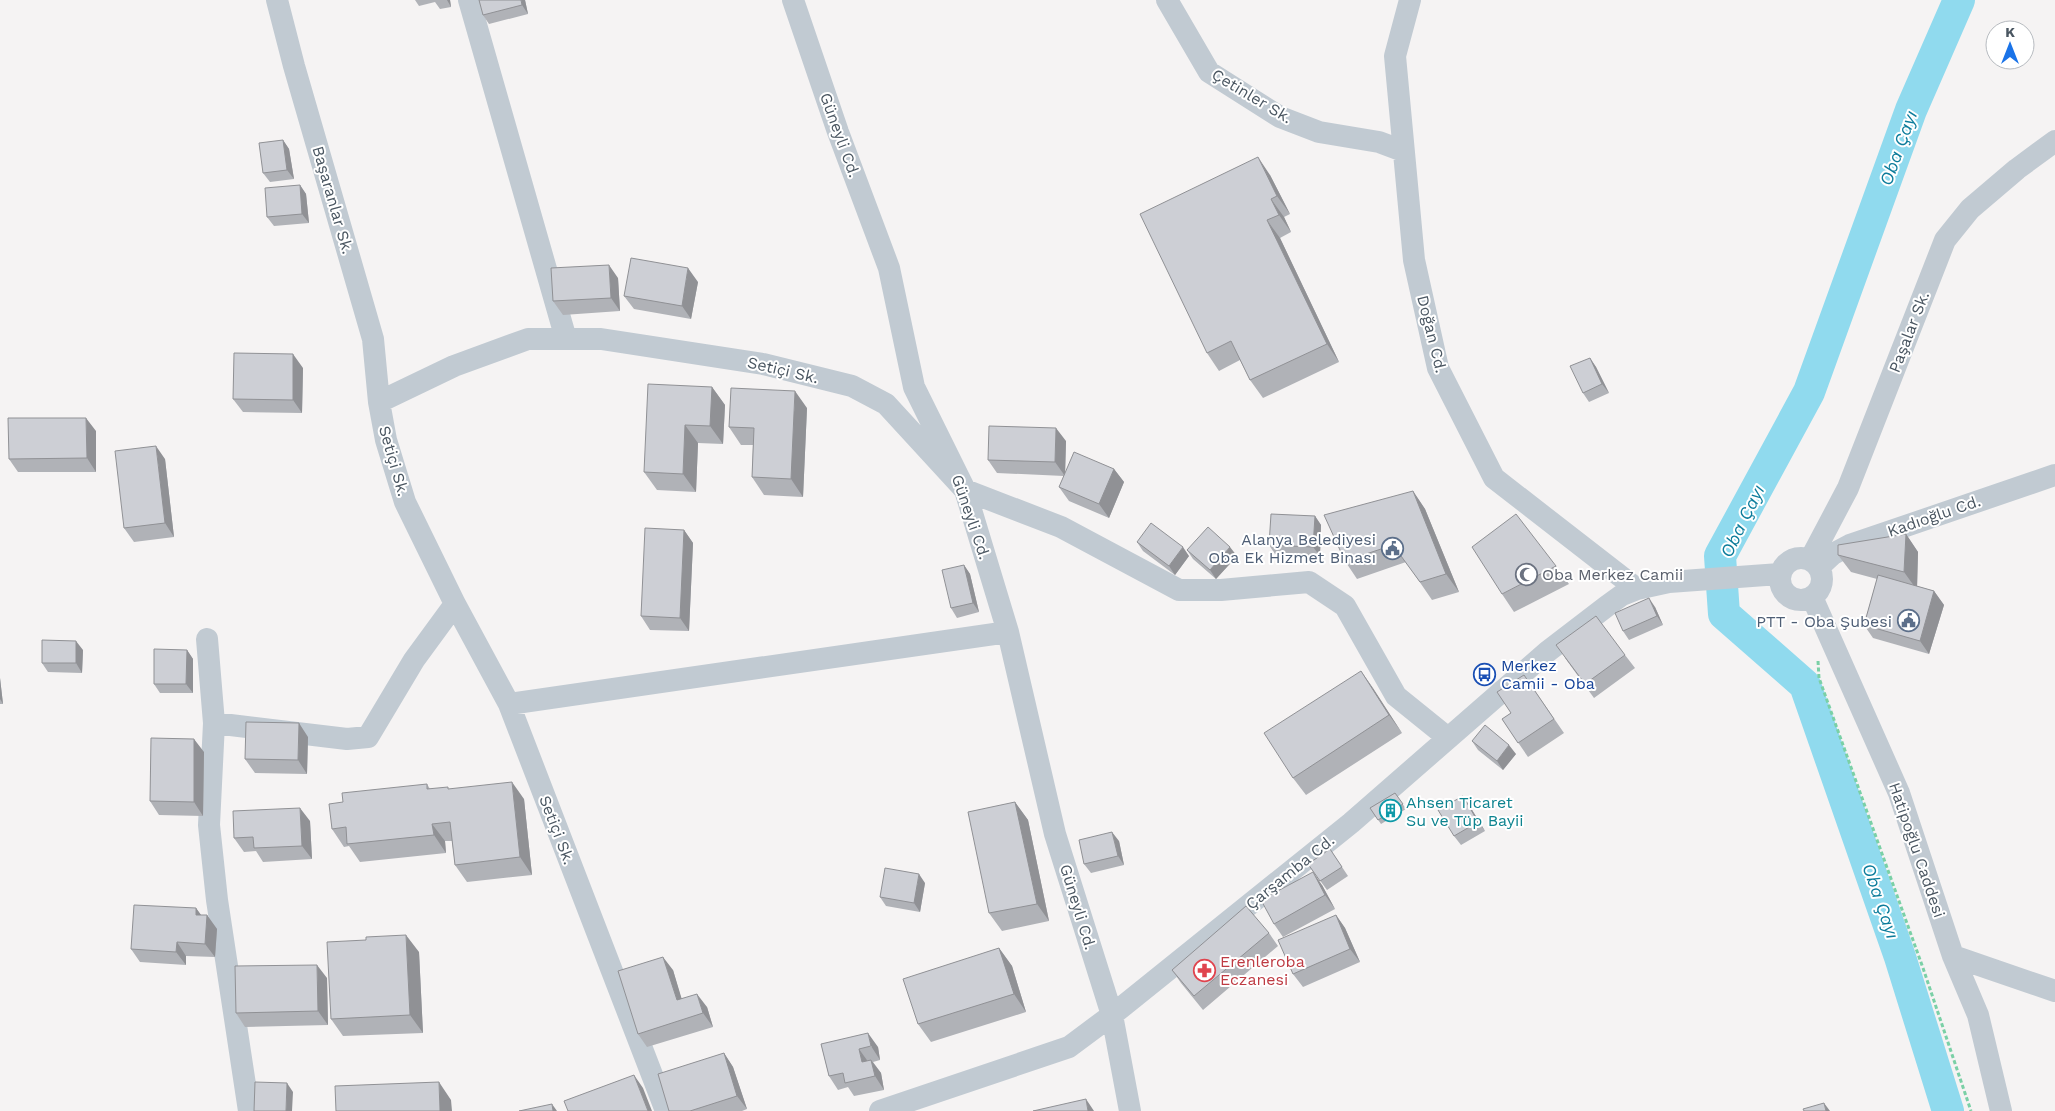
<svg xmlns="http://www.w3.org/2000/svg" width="2055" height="1111" viewBox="0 0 2055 1111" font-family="'Work Sans',sans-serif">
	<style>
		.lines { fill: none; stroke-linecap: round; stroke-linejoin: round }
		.river { stroke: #90daee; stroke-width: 32 }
		.path { stroke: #7ad0a6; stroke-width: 3; stroke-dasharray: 4 2.5; stroke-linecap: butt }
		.minor { stroke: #c1cad2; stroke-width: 22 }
		.wall { fill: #b0b2b7 }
		.shaded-wall { fill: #909195 }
		.building { fill: #cdcfd5; stroke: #909195 }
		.labels { text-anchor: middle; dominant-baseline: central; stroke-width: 4; stroke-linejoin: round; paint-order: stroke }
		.street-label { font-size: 16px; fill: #4a5661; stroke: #fff }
		.service-label { font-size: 16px; fill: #4e5e75; stroke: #fff; text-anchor: end }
		.worship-label { font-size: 16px; fill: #5b616d; stroke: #fff; text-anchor: start }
		.transit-label { font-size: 16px; fill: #164399; stroke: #fff; text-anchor: start }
		.culture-label { font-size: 16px; fill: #0d838f; stroke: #fff; text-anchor: start }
		.health-label { font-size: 16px; fill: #be3a42; stroke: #fff; text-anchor: start }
		.water-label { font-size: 18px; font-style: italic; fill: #0c7c9b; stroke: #fff }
	</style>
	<rect width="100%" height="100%" fill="#f5f3f3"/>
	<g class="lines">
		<path class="river" d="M1948,1111L1900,957L1805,685L1724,614L1720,556L1809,392L1911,110L1959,0"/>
		<path class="path" d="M1818,661L1819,678L1923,968L1971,1111"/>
		<path class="minor" d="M277,0L294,66L373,339L379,402
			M469,0L566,339
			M793,0L838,132L889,268L914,387L965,490L1008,632L1055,834L1112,1015L1130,1111
			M1167,0L1209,72L1280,117L1319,132L1379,142L1403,151
			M1410,0L1395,56L1414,260L1438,368L1494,478L1637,589
			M1780 579a21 21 0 1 1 42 0a21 21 0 1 1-42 0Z
			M1810,560L1848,488L1945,240L1970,209L2017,169L2055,141
			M1819,567L1833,554L1850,545L2055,475
			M1812,597L1899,793L1953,956L1978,1015L2001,1111
			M207,639L214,723L209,825L217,900L249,1111
			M509,704L1008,632
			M214,723L347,739L368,737L414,660L455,604
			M1953,956L2055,991
			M666,1111L509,704L455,604L405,502L386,440L379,402L454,366L528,339H601L763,364L852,386L886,404L965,490L1061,527L1179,590H1221L1309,582L1345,606L1396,696L1448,738
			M880,1111L1069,1047L1112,1015L1351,823L1547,652L1607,606L1622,595L1637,589L1669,582L1780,574"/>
	</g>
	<path class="wall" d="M415,0H450L451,7L440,9L435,2L419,6Z
		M525,0L528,14L489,24L483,15Z
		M283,140L289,149L294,179L270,182L263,173Z
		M1270,175L1290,214L1284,217L1291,232L1280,238L1339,362L1263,398L1250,380L1240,360L1219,371L1207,353Z
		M300,185L306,194L309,223L274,226L267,217Z
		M618,278L620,311L563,315L553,301Z
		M698,282L691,319L634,309L624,296Z
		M1590,358L1596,367L1609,393L1589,402L1583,393Z
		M303,368L302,413L243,412L233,399Z
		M712,387L725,405L723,444L698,443L696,492L657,490L644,472Z
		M807,408L803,497L764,495L752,477L753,445H741L729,427Z
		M96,431V472H18L9,459Z
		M1066,441L1065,474L1114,469L1124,482L1109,518L1069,501L1059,487L1064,476L997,473L988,460Z
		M165,459L174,537L134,542L124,528Z
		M1413,491L1425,509L1459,592L1432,600L1406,562L1357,579L1345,561Z
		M1315,516L1321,525L1320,556L1275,554L1269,545Z
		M684,530L693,543L689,631L650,630L641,616Z
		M1906,534L1918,552L1917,586L1934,591L1944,605L1929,654L1873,638L1864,625L1877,579L1851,572L1838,555Z
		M1137,542L1189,556L1175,575L1143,551Z
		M1187,550L1237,556L1216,579L1193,559Z
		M964,565L970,574L979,612L957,618L951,608Z
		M1556,566L1569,584L1514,612L1502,594Z
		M1655,607L1663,625L1629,640L1623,631Z
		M83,650L82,673L48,672L42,663Z
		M187,650L193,659V693H160L154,684Z
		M1625,655L1635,668L1594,698L1565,658Z
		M1361,671L1402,733L1306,795L1293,778Z
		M1524,675L1564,733L1528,757L1502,719L1511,713Z
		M0,678L3,704H0Z
		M308,737L307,774L255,773L245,759Z
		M1472,741L1516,754L1503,770L1478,750Z
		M204,752L203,816L159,815L150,801Z
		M427,784L430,789H449L524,799L532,875L467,882L455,865L452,841H445L446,853L360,862L349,846L344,847L332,829L343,802Z
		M1395,793L1406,809L1381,824L1370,808Z
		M1015,802L1028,820L1049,921L1002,931L989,913Z
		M1469,805L1485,831L1461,845L1454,836Z
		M310,821L312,859L263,862L256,851L244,852L234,838Z
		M1119,841L1124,865L1091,873L1084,864Z
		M1330,849L1348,876L1327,890L1308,864Z
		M925,883L920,912L886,906L880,897Z
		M1322,885L1335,909L1283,937L1274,924Z
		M196,908L201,915H207L217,929L215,957L186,956V965L140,962L131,949Z
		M1336,915L1345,928L1360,962L1303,987L1293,974Z
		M1269,933L1278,946L1203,1010L1181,983L1172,970Z
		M366,940L419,952L423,1033L343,1036L331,1019Z
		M999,948L1012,966L1026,1012L931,1042L918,1024Z
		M673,970L681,998L707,1007L713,1027L647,1047L638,1034Z
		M327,978L328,1025L245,1027L236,1013Z
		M821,1044L878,1047L880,1060L873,1062L881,1073L884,1090L854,1096L848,1087L838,1090L829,1076Z
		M724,1053L733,1067L747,1109L742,1111H669Z"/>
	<path class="shaded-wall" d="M447,0H450L451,7Z
		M521,0H525L528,14L522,5Z
		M283,140L289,149L294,179L287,170Z
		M1258,157L1270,175L1290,214L1277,196Z
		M300,185L306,194L309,223L302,214Z
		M1271,199L1284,217L1291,232L1279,215Z
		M1267,220L1280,238L1339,362L1327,344Z
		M609,265L618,278L620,311L611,298Z
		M688,268L698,282L691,319L682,306Z
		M293,354L303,368L302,413L293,400Z
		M1590,358L1596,367L1609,393L1602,384Z
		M712,387L725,405L723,444L710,426Z
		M795,391L807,408L803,497L791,479Z
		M86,418L96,431V472L87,458Z
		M685,425L698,443L696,492L683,474Z
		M1056,428L1066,441L1065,476L1055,462Z
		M156,446L165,459L174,537L165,523Z
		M1114,469L1124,482L1109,518L1099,504Z
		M1413,491L1425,509L1459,592L1446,574Z
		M1315,516L1321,525L1320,556L1313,547Z
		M684,530L693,543L689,631L680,618Z
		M1906,534L1918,552L1917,590L1904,572Z
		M1183,547L1189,556L1175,575L1169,566Z
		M1230,547L1237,556L1216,579L1210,570Z
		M964,565L970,574L979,612L973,603Z
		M1934,591L1944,605L1929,654L1920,641Z
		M1649,598L1655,607L1663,625L1657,616Z
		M76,641L83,650L82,673L76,663Z
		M187,650L193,659V693L186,684Z
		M1361,671L1373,688L1402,733L1389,715Z
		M0,678L3,704L0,699Z
		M299,723L308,737L307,774L298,760Z
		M194,739L204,752L203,816L194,802Z
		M1509,745L1516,754L1503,770L1497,761Z
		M512,782L524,799L532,875L520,857Z
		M1463,796L1469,805L1485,831L1478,822Z
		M1015,802L1028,820L1049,921L1037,904Z
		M300,808L310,821L312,859L302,846Z
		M432,824L445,841L446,853L434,835Z
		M1112,832L1119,841L1124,865L1118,856Z
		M1313,872L1322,885L1335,909L1325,895Z
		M919,874L925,883L920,912L914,903Z
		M196,908L206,922L196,915Z
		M207,915L217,929L215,957L205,944Z
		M1336,915L1345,928L1360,962L1350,949Z
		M406,935L419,952L423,1033L410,1015Z
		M177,942L186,956V965L176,952Z
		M999,948L1012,966L1026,1012L1014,994Z
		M663,957L673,970L686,1013L677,1000Z
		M317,965L327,978L328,1025L318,1011Z
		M697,994L707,1007L713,1027L703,1013Z
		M868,1033L878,1047L880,1060L871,1046Z
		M859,1049L869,1063L862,1062Z
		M724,1053L733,1067L747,1109L737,1096Z
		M871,1060L881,1073L884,1090L875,1076Z
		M634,1075L643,1088L652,1111H648Z
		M439,1082L451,1100L452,1111H440Z
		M287,1083L293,1092L292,1111H286Z
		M1086,1099L1094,1111H1088Z
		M1824,1103L1830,1111H1826Z
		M552,1104L557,1111H553Z"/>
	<path class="building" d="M479,0H521L522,5L483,15Z
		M283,140L287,170L263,173L259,143Z
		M1258,157L1277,196L1271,199L1279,215L1267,220L1327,344L1250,380L1231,341L1207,353L1140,214Z
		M300,185L302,214L267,217L265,188Z
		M631,258L688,268L682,306L624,296Z
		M609,265L611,298L553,301L551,268Z
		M234,353L293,354V400L233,399Z
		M1590,358L1602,384L1583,393L1570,366Z
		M648,384L712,387L710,426L685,425L683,474L644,472Z
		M731,388L795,391L791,479L752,477L754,428L729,427Z
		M8,418H86L87,458L9,459Z
		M989,426L1056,428L1055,462L988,460Z
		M156,446L165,523L124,528L115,451Z
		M1074,452L1114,469L1099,504L1059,487Z
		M1413,491L1446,574L1420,582L1393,545L1345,561L1324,515Z
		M1271,514L1315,516L1313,547L1269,545Z
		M1516,514L1556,566L1502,594L1472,547Z
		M1151,523L1183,547L1169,566L1137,542Z
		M1208,527L1230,547L1210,570L1187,550Z
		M645,528L684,530L680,618L641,616Z
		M1906,534L1904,572L1838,555V545Z
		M964,565L973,603L951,608L942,570Z
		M1878,575L1934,591L1920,641L1864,625Z
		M1649,598L1657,616L1623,631L1615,613Z
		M1596,616L1625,655L1585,684L1556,645Z
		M42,640L76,641V663H42Z
		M154,649L187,650L186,684H154Z
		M1361,671L1389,715L1293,778L1264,733Z
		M1524,675L1554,719L1518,743L1502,719L1511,713L1497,692Z
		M246,722L299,723L298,760L245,759Z
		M1485,725L1509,745L1497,761L1472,741Z
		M151,738L194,739V802L150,801Z
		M512,782L520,857L455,865L450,822L432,824L434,835L347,844L346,827L332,829L329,804L343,802L342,793L427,784V789L448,787V789Z
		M1395,793L1403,804L1378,820L1370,808Z
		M1463,796L1478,822L1454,836L1438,810Z
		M1015,802L1037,904L989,913L968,812Z
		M300,808L302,846L254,848L253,837L234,838L233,811Z
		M1112,832L1118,856L1084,864L1079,840Z
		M1330,849L1342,867L1320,881L1308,864Z
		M885,868L919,874L914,903L880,897Z
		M1313,872L1325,895L1274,924L1261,900Z
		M134,905L196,908V915H207L205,944L177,942L176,952L131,949Z
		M1246,906L1269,933L1194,996L1172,970Z
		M1336,915L1350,949L1293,974L1278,940Z
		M406,935L410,1015L331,1019L327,942L366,940V937Z
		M999,948L1014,994L918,1024L903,979Z
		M663,957L677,1000L697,994L703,1013L638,1034L618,971Z
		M317,965L318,1011L236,1013L235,966Z
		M868,1033L871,1046L859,1049L862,1062L871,1060L875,1076L845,1083L843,1073L829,1076L821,1044Z
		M724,1053L737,1096L690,1111H669L658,1074Z
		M634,1075L648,1111H568L564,1101Z
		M255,1082L287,1083L286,1111H254Z
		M439,1082L440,1111H336L335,1086Z
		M1086,1099L1088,1111H1033Z
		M1824,1103L1826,1111H1804L1803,1109Z
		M552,1104L553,1111H519Z"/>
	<defs>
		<symbol id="civic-ring" viewBox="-11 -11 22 22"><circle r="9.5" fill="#fff" stroke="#5c6f8a" stroke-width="1.5"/><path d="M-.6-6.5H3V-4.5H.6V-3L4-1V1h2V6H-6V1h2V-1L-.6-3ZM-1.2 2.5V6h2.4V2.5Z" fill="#5c6f8a"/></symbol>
		<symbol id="mosque-ring" viewBox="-11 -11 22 22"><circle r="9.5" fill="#fff" stroke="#6b7280" stroke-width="1.5"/><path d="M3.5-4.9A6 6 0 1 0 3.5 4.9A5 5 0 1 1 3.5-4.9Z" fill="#6b7280"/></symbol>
		<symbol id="bus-ring" viewBox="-11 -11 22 22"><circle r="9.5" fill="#fff" stroke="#1a4fb4" stroke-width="1.5"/><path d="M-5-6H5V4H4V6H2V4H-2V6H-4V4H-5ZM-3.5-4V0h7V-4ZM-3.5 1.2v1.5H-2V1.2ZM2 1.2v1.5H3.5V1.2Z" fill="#1a4fb4"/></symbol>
		<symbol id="building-ring" viewBox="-11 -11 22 22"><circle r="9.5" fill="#fff" stroke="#0f9aa8" stroke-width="1.5"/><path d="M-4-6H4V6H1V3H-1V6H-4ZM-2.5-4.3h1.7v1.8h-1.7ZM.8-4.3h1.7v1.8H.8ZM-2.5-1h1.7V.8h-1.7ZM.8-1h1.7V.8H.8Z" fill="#0f9aa8"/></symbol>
		<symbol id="pharmacy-ring" viewBox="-11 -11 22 22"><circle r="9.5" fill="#fff" stroke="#e0444e" stroke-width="1.5"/><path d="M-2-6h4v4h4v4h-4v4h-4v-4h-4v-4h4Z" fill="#e0444e"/></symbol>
	</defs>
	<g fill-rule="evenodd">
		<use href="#civic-ring" x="1380" y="536" width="25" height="25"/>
		<use href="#mosque-ring" x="1514" y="562" width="25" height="25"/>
		<use href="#civic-ring" x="1896" y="608" width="25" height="25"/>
		<use href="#bus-ring" x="1472" y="662" width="25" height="25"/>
		<use href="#building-ring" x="1378" y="798" width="25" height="25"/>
		<use href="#pharmacy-ring" x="1192" y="958" width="25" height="25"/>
	</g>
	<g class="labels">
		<g class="street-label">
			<text transform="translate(1252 96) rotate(31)">Çetinler Sk.</text>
			<text transform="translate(840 135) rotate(70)">Güneyli Cd.</text>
			<text transform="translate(333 200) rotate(74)">Başaranlar Sk.</text>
			<text transform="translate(1909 332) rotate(-69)">Paşalar Sk.</text>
			<text transform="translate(1432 334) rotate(76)">Doğan Cd.</text>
			<text transform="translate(783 370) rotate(13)">Setiçi Sk.</text>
			<text transform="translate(394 461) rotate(74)">Setiçi Sk.</text>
			<text transform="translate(1934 516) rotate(-19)">Kadıoğlu Cd.</text>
			<text transform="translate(971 517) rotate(71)">Güneyli Cd.</text>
			<text transform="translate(557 830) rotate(69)">Setiçi Sk.</text>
			<text transform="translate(1917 850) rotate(71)">Hatipoğlu Caddesi</text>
			<text transform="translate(1290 872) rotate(-39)">Çarşamba Cd.</text>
			<text transform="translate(1078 907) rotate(73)">Güneyli Cd.</text>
		</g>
		<g class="service-label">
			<text x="1376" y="539">Alanya Belediyesi<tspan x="1376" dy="18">Oba Ek Hizmet Binası</tspan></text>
			<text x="1892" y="621">PTT - Oba Şubesi</text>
		</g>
		<g class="worship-label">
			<text x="1542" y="574">Oba Merkez Camii</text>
		</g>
		<g class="transit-label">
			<text x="1501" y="665">Merkez<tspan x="1501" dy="18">Camii - Oba</tspan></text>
		</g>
		<g class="culture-label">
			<text x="1406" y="802">Ahsen Ticaret<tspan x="1406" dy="18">Su ve Tüp Bayii</tspan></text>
		</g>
		<g class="health-label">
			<text x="1220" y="961">Erenleroba<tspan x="1220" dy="18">Eczanesi</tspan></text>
		</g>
		<g class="water-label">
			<text transform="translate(1898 148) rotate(-70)">Oba Çayı</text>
			<text transform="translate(1742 521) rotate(-64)">Oba Çayı</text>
			<text transform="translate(1881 901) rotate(71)">Oba Çayı</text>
		</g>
	</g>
	<g transform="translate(2010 45)"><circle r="24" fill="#ffffff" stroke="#b7bbc0"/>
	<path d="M0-4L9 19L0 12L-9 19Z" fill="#1a73e8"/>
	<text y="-8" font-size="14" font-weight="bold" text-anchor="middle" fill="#4a5661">K</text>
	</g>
</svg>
